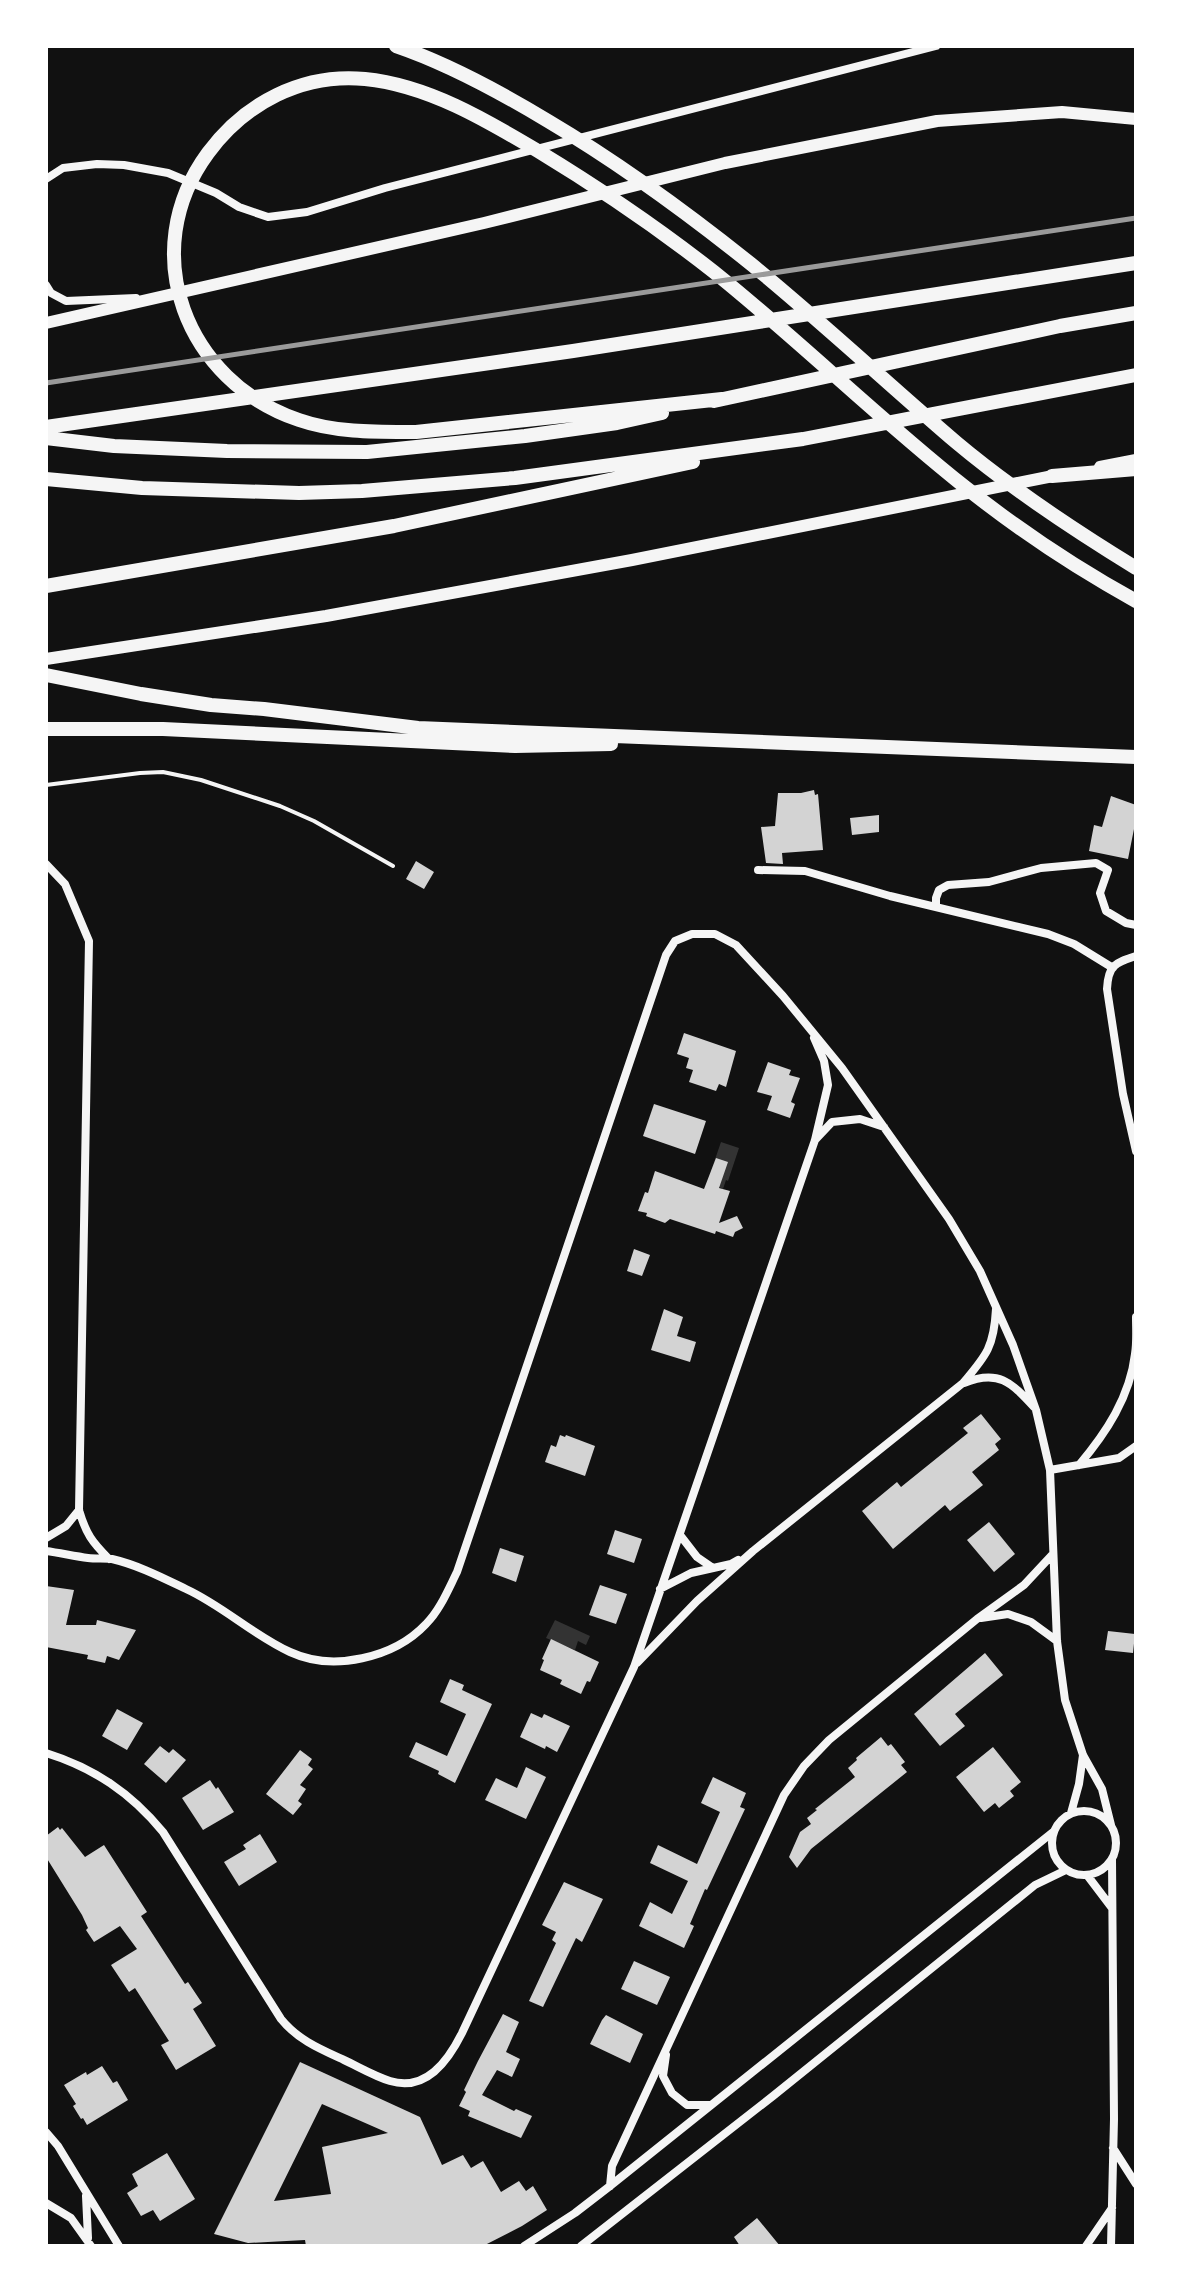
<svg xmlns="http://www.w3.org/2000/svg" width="1182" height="2292" viewBox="0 0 1182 2292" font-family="'Sofia Sans Condensed',sans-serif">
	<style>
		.water { fill: #333 }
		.building { fill: #d3d3d3; fill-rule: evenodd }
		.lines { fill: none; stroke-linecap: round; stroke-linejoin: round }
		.service { stroke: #f5f5f5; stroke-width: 4 }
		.minor { stroke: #f5f5f5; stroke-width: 8 }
		.trunk { stroke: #f5f5f5; stroke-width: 12 }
		.motorway { stroke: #f5f5f5; stroke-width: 14 }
		.rail { stroke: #9a9a9a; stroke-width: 5 }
	</style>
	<rect width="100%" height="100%" fill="#111"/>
	<path class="water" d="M721,1142L739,1148L728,1181L726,1180L723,1189L719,1187L711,1171Z
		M555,1620L590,1636L586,1645L578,1641L575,1650L546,1638Z"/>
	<path class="building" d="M814,790L815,795L818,794L823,850L782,853L783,864L766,863L761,827L775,826L778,793H801Z
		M1111,796L1136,805V819L1128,859L1089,851L1094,825L1102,827Z
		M879,815V832L852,835L850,818Z
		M416,861L434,872L424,889L406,879Z
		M684,1033L736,1051L726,1087L719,1084L716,1091L689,1082L693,1070L686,1068L689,1058L677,1054Z
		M768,1062L791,1070L789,1075L800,1078L791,1102L795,1104L790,1118L767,1110L772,1096L757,1092Z
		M654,1104L706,1121L695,1154L643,1136Z
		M716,1158L728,1162L719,1188L730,1191L719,1223L737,1216L743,1228L735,1232L733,1237L716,1231L715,1234L670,1219L665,1223L646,1216L647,1213L638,1211L645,1192L648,1193L655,1171L704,1189Z
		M634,1249L650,1255L642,1276L627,1271Z
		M664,1309L683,1317L677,1336L696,1342L690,1362L651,1350Z
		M981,1414L1001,1439L995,1444L999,1450L972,1472L983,1485L950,1511L945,1505L893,1549L862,1511L897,1482L901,1487L968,1433L963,1428Z
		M560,1435L565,1437L566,1435L595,1446L585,1476L545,1462L551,1445L556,1447Z
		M989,1522L1015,1554L994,1572L967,1540Z
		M615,1530L642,1539L634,1563L607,1554Z
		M500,1548L524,1556L516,1582L492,1573Z
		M600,1585L627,1594L616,1624L589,1615Z
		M46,1586L74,1590L66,1625H96L97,1620L136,1630L119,1660L107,1656L105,1663L87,1659L88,1655L46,1647Z
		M1108,1631L1135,1634L1133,1653L1105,1650Z
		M551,1639L599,1662L590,1682L587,1681L581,1694L560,1684L562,1680L540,1670L544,1660L542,1659Z
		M985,1653L1003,1675L955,1714L965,1726L940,1746L914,1714Z
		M450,1679L464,1685L462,1690L492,1704L455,1783L438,1774L439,1771L409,1757L416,1742L447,1756L466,1714L440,1702Z
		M117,1709L143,1723L127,1750L102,1736Z
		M531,1713L542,1718L544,1714L570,1726L557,1752L546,1746L545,1749L520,1737Z
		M881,1737L888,1746L891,1744L905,1762L901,1765L907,1772L811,1849L797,1868L789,1857L800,1832L811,1824L807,1818L817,1810L815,1809L855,1777L848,1768L857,1760L856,1758Z
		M160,1746L169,1753L173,1749L186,1760L166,1783L144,1764Z
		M993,1747L1021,1782L1010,1791L1014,1796L999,1808L995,1803L984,1812L956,1777Z
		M300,1750L312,1759L308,1765L313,1769L300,1785L306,1789L298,1801L302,1804L293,1815L266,1794Z
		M526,1767L546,1777L526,1819L485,1800L496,1778L517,1788Z
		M713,1777L746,1793L740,1807L745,1809L707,1890L705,1889L690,1924L694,1926L684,1948L639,1926L650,1902L672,1914L688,1881L650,1863L658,1845L697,1864L720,1812L701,1803Z
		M210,1780L216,1789L218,1787L234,1812L203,1830L182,1798Z
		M58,1827L60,1830L62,1828L85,1857L104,1845L147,1912L141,1916L185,1984L188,1982L202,2003L193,2009L216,2046L176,2070L161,2045L169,2041L135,1988L129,1992L111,1965L137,1949L120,1926L94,1942L86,1930L88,1928L82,1915L46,1857V1836Z
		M260,1834L277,1862L239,1886L224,1862L246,1849L243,1845Z
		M564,1882L603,1899L582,1942L576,1938L543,2007L529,2001L556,1943L552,1940L556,1932L542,1925Z
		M634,1961L670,1977L657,2005L621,1989Z
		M503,2014L519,2022L506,2052L520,2059L512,2077L497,2070L482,2095L514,2111L516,2109L532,2116L521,2138L468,2116L470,2111L459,2106L466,2092L464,2090L478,2061Z
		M606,2015L643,2034L630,2063L590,2044L602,2020Z
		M300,2062L420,2117L442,2165L463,2155L471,2168L483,2161L501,2192L519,2181L526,2191L533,2186L547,2210L522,2226L483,2246H306L305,2240L248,2243L214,2234ZM322,2104L388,2133L322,2147L331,2194L274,2201Z
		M102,2066L113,2083L117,2081L128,2100L87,2125L83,2118L81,2119L73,2106L76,2104L64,2085L86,2072L87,2075Z
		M167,2153L195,2199L160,2221L153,2210L141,2216L127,2193L138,2186L132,2174Z
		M757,2218L780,2246H740L734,2237Z"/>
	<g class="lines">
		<path class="service" d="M46,785L140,773L163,772L201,780L280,806L314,821L393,866"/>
		<path class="minor" d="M46,179L63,168L97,164L124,165L168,173L216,193L239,207L268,217L307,212L385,188L936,46
			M46,285L51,293L66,301L136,298
			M46,864L65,884L89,941L79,1510C86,1534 92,1542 109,1559
			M758,870L805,871L890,896L1048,934L1074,944L1113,968
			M936,906V898L939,890L948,885L989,882L1041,868L1096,863L1108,870L1100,893L1106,911L1126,923L1136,925
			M1136,956C1115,963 1108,965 1107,989L1123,1094L1136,1151
			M815,1140L832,1122L860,1119L884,1127
			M964,1383C998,1369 1011,1382 1034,1407
			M1079,1465C1106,1433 1130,1397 1135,1354C1137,1342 1136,1329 1136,1317
			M1050,1470L1119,1458L1136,1446
			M680,1535L697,1557L713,1568
			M46,1538L66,1526L79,1510
			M46,1551C60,1553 74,1556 88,1558C96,1559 104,1558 112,1559C138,1565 163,1578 186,1589C223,1606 253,1635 290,1652C333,1672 394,1658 426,1624C440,1610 448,1590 457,1572L666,955L675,941L692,934H715L736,945L783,996L842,1068L949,1219L980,1271L1013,1345L1036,1410L1050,1470L1057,1641L1065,1700L1083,1755L1102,1789L1111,1825
			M660,1589L691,1573L731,1564L738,1560
			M981,1618L1008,1614L1031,1622L1057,1641
			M637,1663L697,1601L753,1551L963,1383C987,1355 994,1346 996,1309
			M46,1753C94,1768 131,1793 163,1832L281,2019C298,2040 320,2049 344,2060C359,2067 374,2076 390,2081C426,2092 448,2061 462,2033L634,1667L815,1140L828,1085L824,1061L814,1038
			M1052 1843a32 32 0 1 1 64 0a32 32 0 1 1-64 0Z
			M1071,1813L1079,1784L1083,1755
			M1087,1875L1112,1908
			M666,2055L663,2076L672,2093L687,2105H710
			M46,2132L58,2146L119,2246
			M1113,2148L1136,2184
			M610,2186L612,2166L784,1795L804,1766L829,1740L977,1619L1024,1585L1052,1555
			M86,2196L88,2238
			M46,2203L71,2218L91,2246
			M524,2246L575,2213L610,2186L1053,1832
			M581,2246L773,2096L1035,1885L1066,1870
			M1086,2246L1112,2208
			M1111,2246L1114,2119L1112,1859"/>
		<path class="trunk" d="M46,323L484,223L725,163L937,121L1062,112L1136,119
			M1100,467L1136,460
			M46,659L326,616L632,560L1058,475"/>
		<path class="motorway" d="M396,46C449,64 500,92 548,121C619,163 686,212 751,264C822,322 888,384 957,443C1013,490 1074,530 1136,568
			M722,399L416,432C378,432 336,433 299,420C186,382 135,252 208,153C245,103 302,73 365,79C427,85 486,120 538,151C599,188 658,228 714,272C800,341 879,419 965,487C1019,530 1076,568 1136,601
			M714,401L1060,326L1136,313
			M46,427L573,351L1136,263
			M46,438L114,446L227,451L367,452L525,436L617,423L662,413
			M1052,476L1136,469
			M46,479L142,488L299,493L362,491L515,478L803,439L1136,375
			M46,586L394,526L693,462
			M46,675L141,694L211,705L264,709L418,728L1136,757
			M46,729H163L515,746L611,744"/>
		<path class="rail" d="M46,383L1136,218"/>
	</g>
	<rect width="1182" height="2292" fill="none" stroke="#ffffff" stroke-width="96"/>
</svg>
